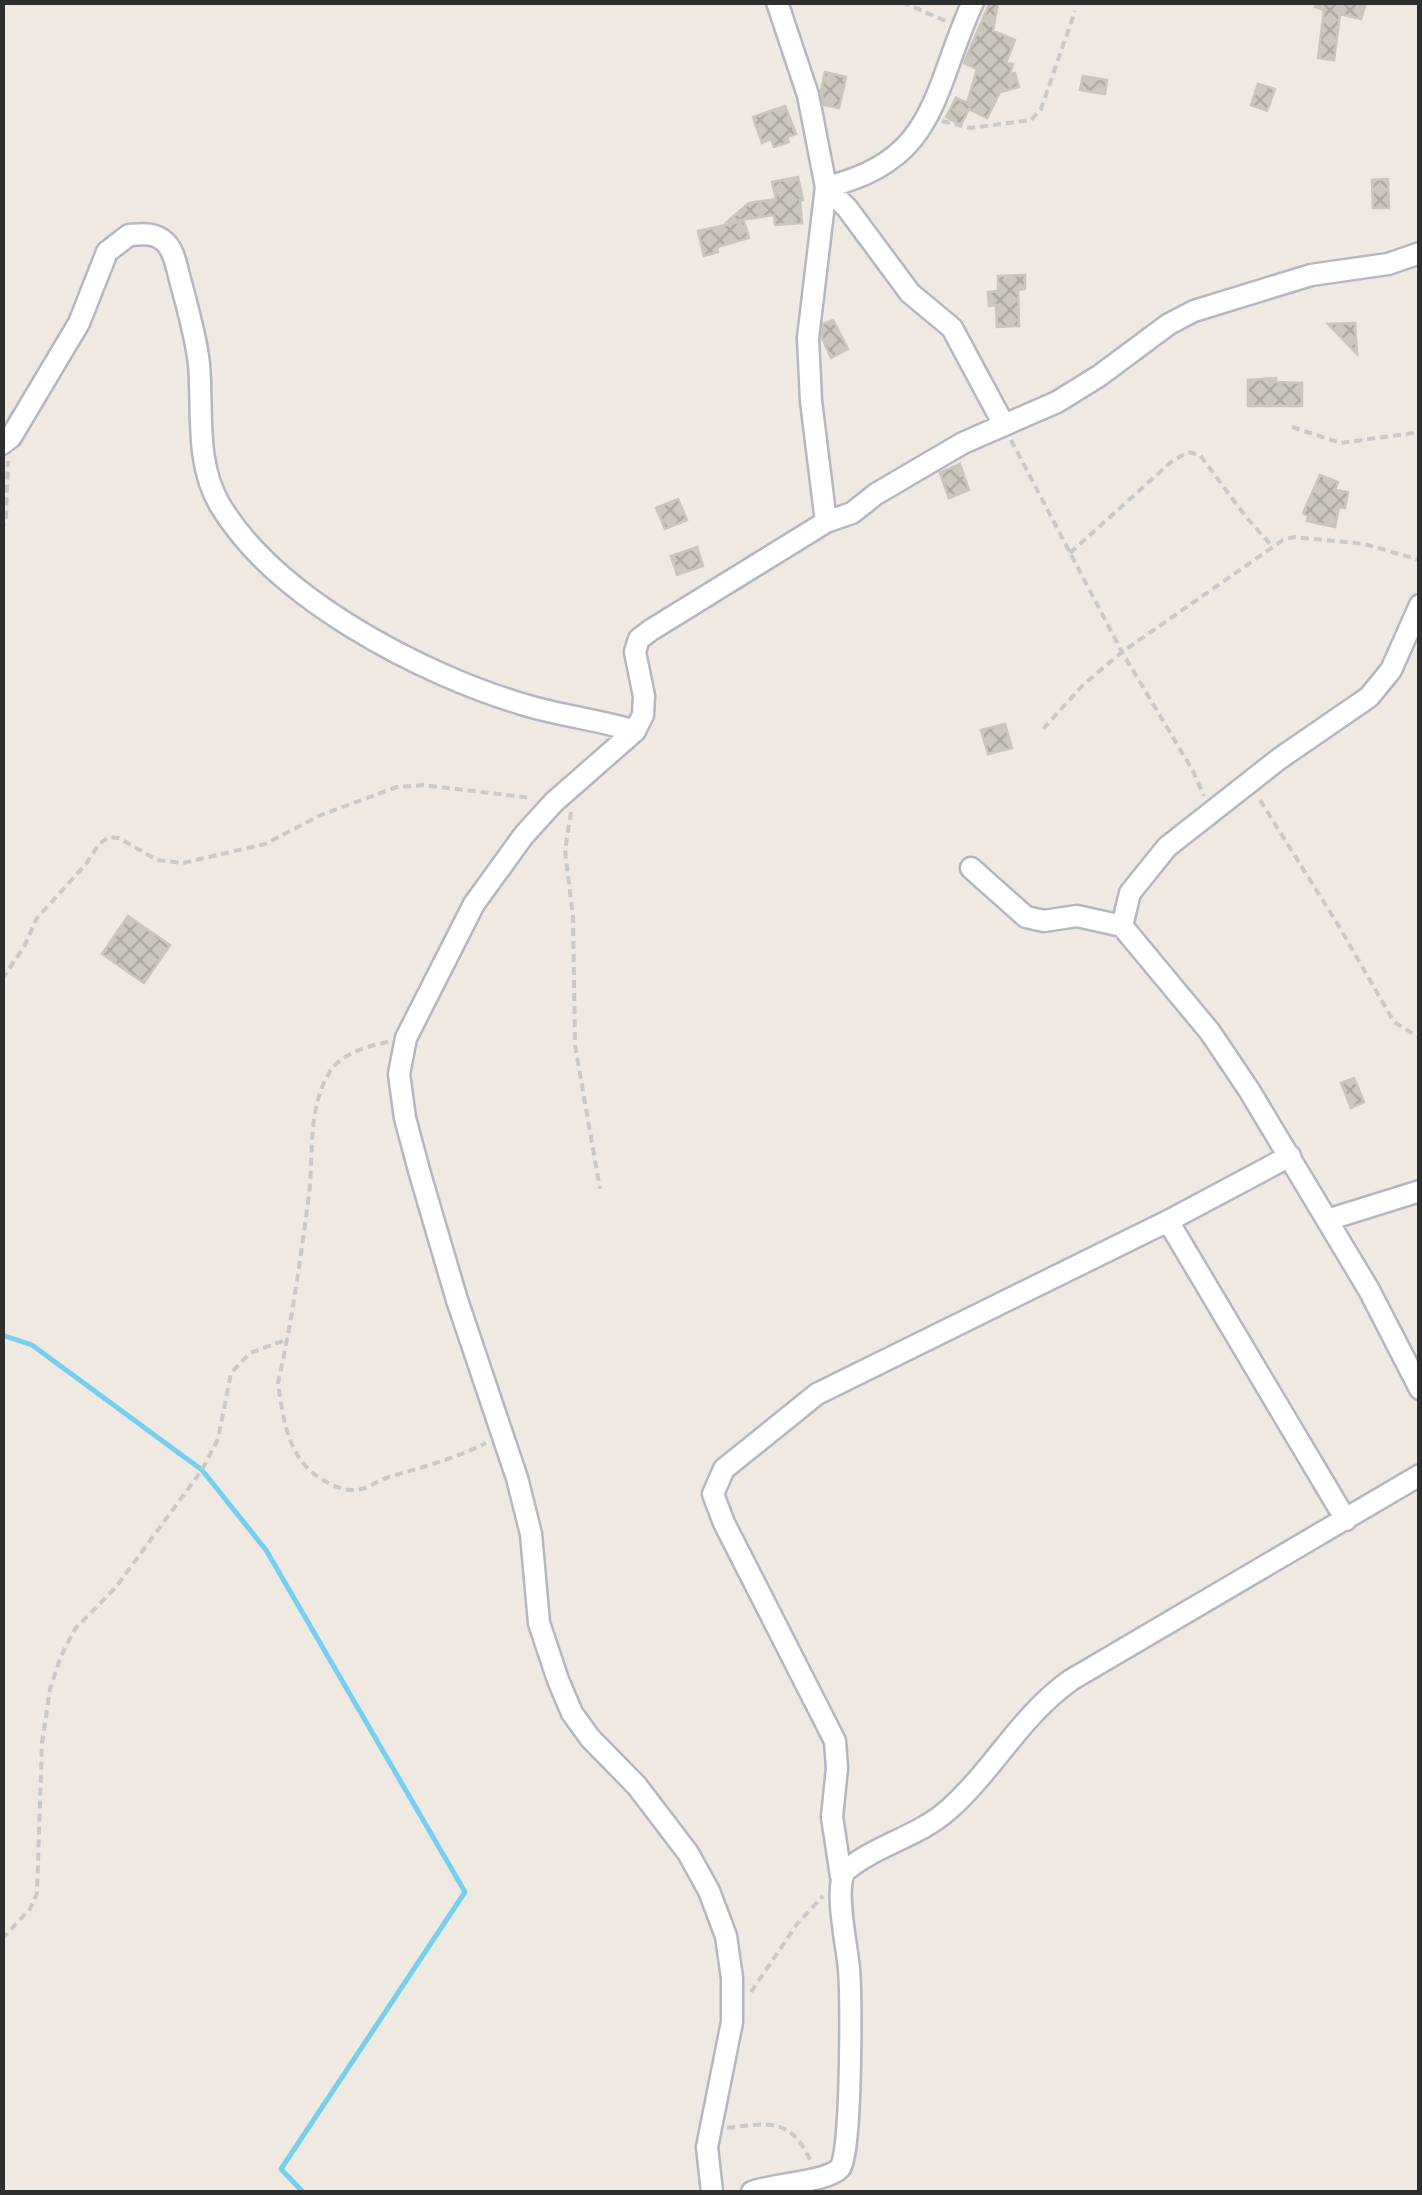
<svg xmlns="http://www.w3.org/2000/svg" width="1422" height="2195" viewBox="0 0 1422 2195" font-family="Commissioner,sans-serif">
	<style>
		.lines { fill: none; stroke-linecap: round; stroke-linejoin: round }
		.stream { stroke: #75cff0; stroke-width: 5 }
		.building { fill: url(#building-cross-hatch); stroke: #cbc5ba; stroke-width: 2.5 }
		.minor-casing { stroke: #b4b7c1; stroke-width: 25 }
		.path { stroke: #c9c9c9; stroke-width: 4; stroke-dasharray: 8 5; stroke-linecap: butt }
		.minor { stroke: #fff; stroke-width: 20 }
	</style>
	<defs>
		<pattern id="building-cross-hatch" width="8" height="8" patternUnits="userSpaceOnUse" patternTransform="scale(2.5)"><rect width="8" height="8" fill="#cbc7bf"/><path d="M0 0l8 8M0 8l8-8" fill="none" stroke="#afaba4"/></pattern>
	</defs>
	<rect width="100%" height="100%" fill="#efe9e1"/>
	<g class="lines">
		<path class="stream" d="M2,1335L32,1345L202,1470L266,1550L465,1892L281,2169L303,2192"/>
	</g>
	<path class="building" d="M990,2H998L993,31L1015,40L1006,63L1013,64L1010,74L1015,73L1019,87L1000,92L987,118L969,109L961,125L946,117L956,98L967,103L977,69L964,63Z
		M1316,2H1366L1361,19L1340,14L1334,60L1318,58L1324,10L1315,7Z
		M825,72L846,77L839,108L824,105L821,91Z
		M1083,76L1107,80L1105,94L1080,90Z
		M1258,84L1275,89L1267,111L1251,105Z
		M785,106L796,134L787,137L789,142L774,147L771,139L762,143L753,117Z
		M798,177L803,200H800L802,223L775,225L774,215L727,222L749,203L776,199L772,182Z
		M1388,179L1389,208H1373L1372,180Z
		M744,221L749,238L717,247L718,252L704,256L698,231Z
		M1025,275V289L1018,290L1019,326L997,327L996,305L989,306L988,292L998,291V276Z
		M833,320L848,349L831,358L822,338L823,324Z
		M1355,323L1357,354L1328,324Z
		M1276,378V382L1302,383V406H1248V380Z
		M960,464L969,490L949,498L940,473Z
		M1320,475L1338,482L1335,490L1348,492L1345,508L1339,507L1335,527L1307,521L1308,516L1303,513Z
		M678,499L687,520L665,529L656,508Z
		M697,547L703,566L677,575L671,556Z
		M1005,724L1012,748L988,754L981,730Z
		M128,916L170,945L144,983L102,954Z
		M1354,1078L1364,1102L1351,1108L1341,1083Z"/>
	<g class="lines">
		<defs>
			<path id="minor" d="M777,2L808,95L826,187L808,338L811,401L826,522
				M826,187L847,208L910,293L952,328L1004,425
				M826,187C938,161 932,91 973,2
				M2,444L11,437L79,323L107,252L129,235C142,234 155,232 165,242C175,251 177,270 181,283C188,310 196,337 199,364C203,412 195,463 220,505C276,599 423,675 525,705C562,716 599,720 635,731
				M1420,605L1391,670L1369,697L1279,759L1167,847L1130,893L1122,926L1210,1032L1249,1090L1369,1290L1420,1389
				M971,868L1026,917L1044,921L1077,916L1122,926
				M1327,1220L1420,1191
				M1168,1221L1346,1520
				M841,1876L832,1817L837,1768L835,1741L724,1523L713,1494L724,1469L817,1394L1168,1221L1290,1156
				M712,2192L707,2147L732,2022V1978L726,1936L709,1891L688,1853L637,1786L590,1738L572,1713L558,1680L539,1623L531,1534L517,1478L457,1300L420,1174L405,1118L399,1074L406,1038L474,904L524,835L554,802L635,731L643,715L644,696L635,652L639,639L651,630L826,522L852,513L876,494L963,443L1057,402L1099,376L1169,324L1194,311L1311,275L1388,264L1420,253
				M752,2192C775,2183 826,2183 840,2168C852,2154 851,1996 849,1969C847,1946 834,1889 845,1871C876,1845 917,1837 947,1811C994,1770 1019,1717 1071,1680L1420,1475"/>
		</defs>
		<use href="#minor" class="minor-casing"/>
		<path class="path" d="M902,2L948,22
			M942,121L970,128L1031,120L1041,109L1075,11
			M1292,427L1341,443L1420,432
			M1011,440L1122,652L1193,771L1204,796
			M2,531L6,516L8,461
			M1070,553L1171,462L1188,452L1200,455L1246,517L1271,545
			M1043,729L1083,685L1122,652L1283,540L1294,537L1364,544L1420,560
			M1260,800L1340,928L1394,1022L1420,1038
			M571,812L565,850L573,917L575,1045L600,1189
			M2,979L24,947L37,918L86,864L99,844L109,837L119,838L157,860L183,863L265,844L321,815L397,787L423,785L532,798
			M388,1042C367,1046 340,1054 329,1073C307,1111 314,1153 309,1194C301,1257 292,1321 278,1383C283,1419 288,1458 320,1478C331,1485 342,1491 356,1490C369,1489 379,1479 392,1476C424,1467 456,1458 486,1443
			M2,1939L30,1909L37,1893L42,1743L50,1689L61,1656L75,1629L116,1587L202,1470L218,1439L231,1373L250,1353L288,1339
			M751,1992L797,1924L823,1896
			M727,2128C767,2123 791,2117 810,2160"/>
		<use href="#minor" class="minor"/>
	</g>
	<rect width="1422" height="2195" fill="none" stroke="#2e2e2e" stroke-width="10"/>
</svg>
